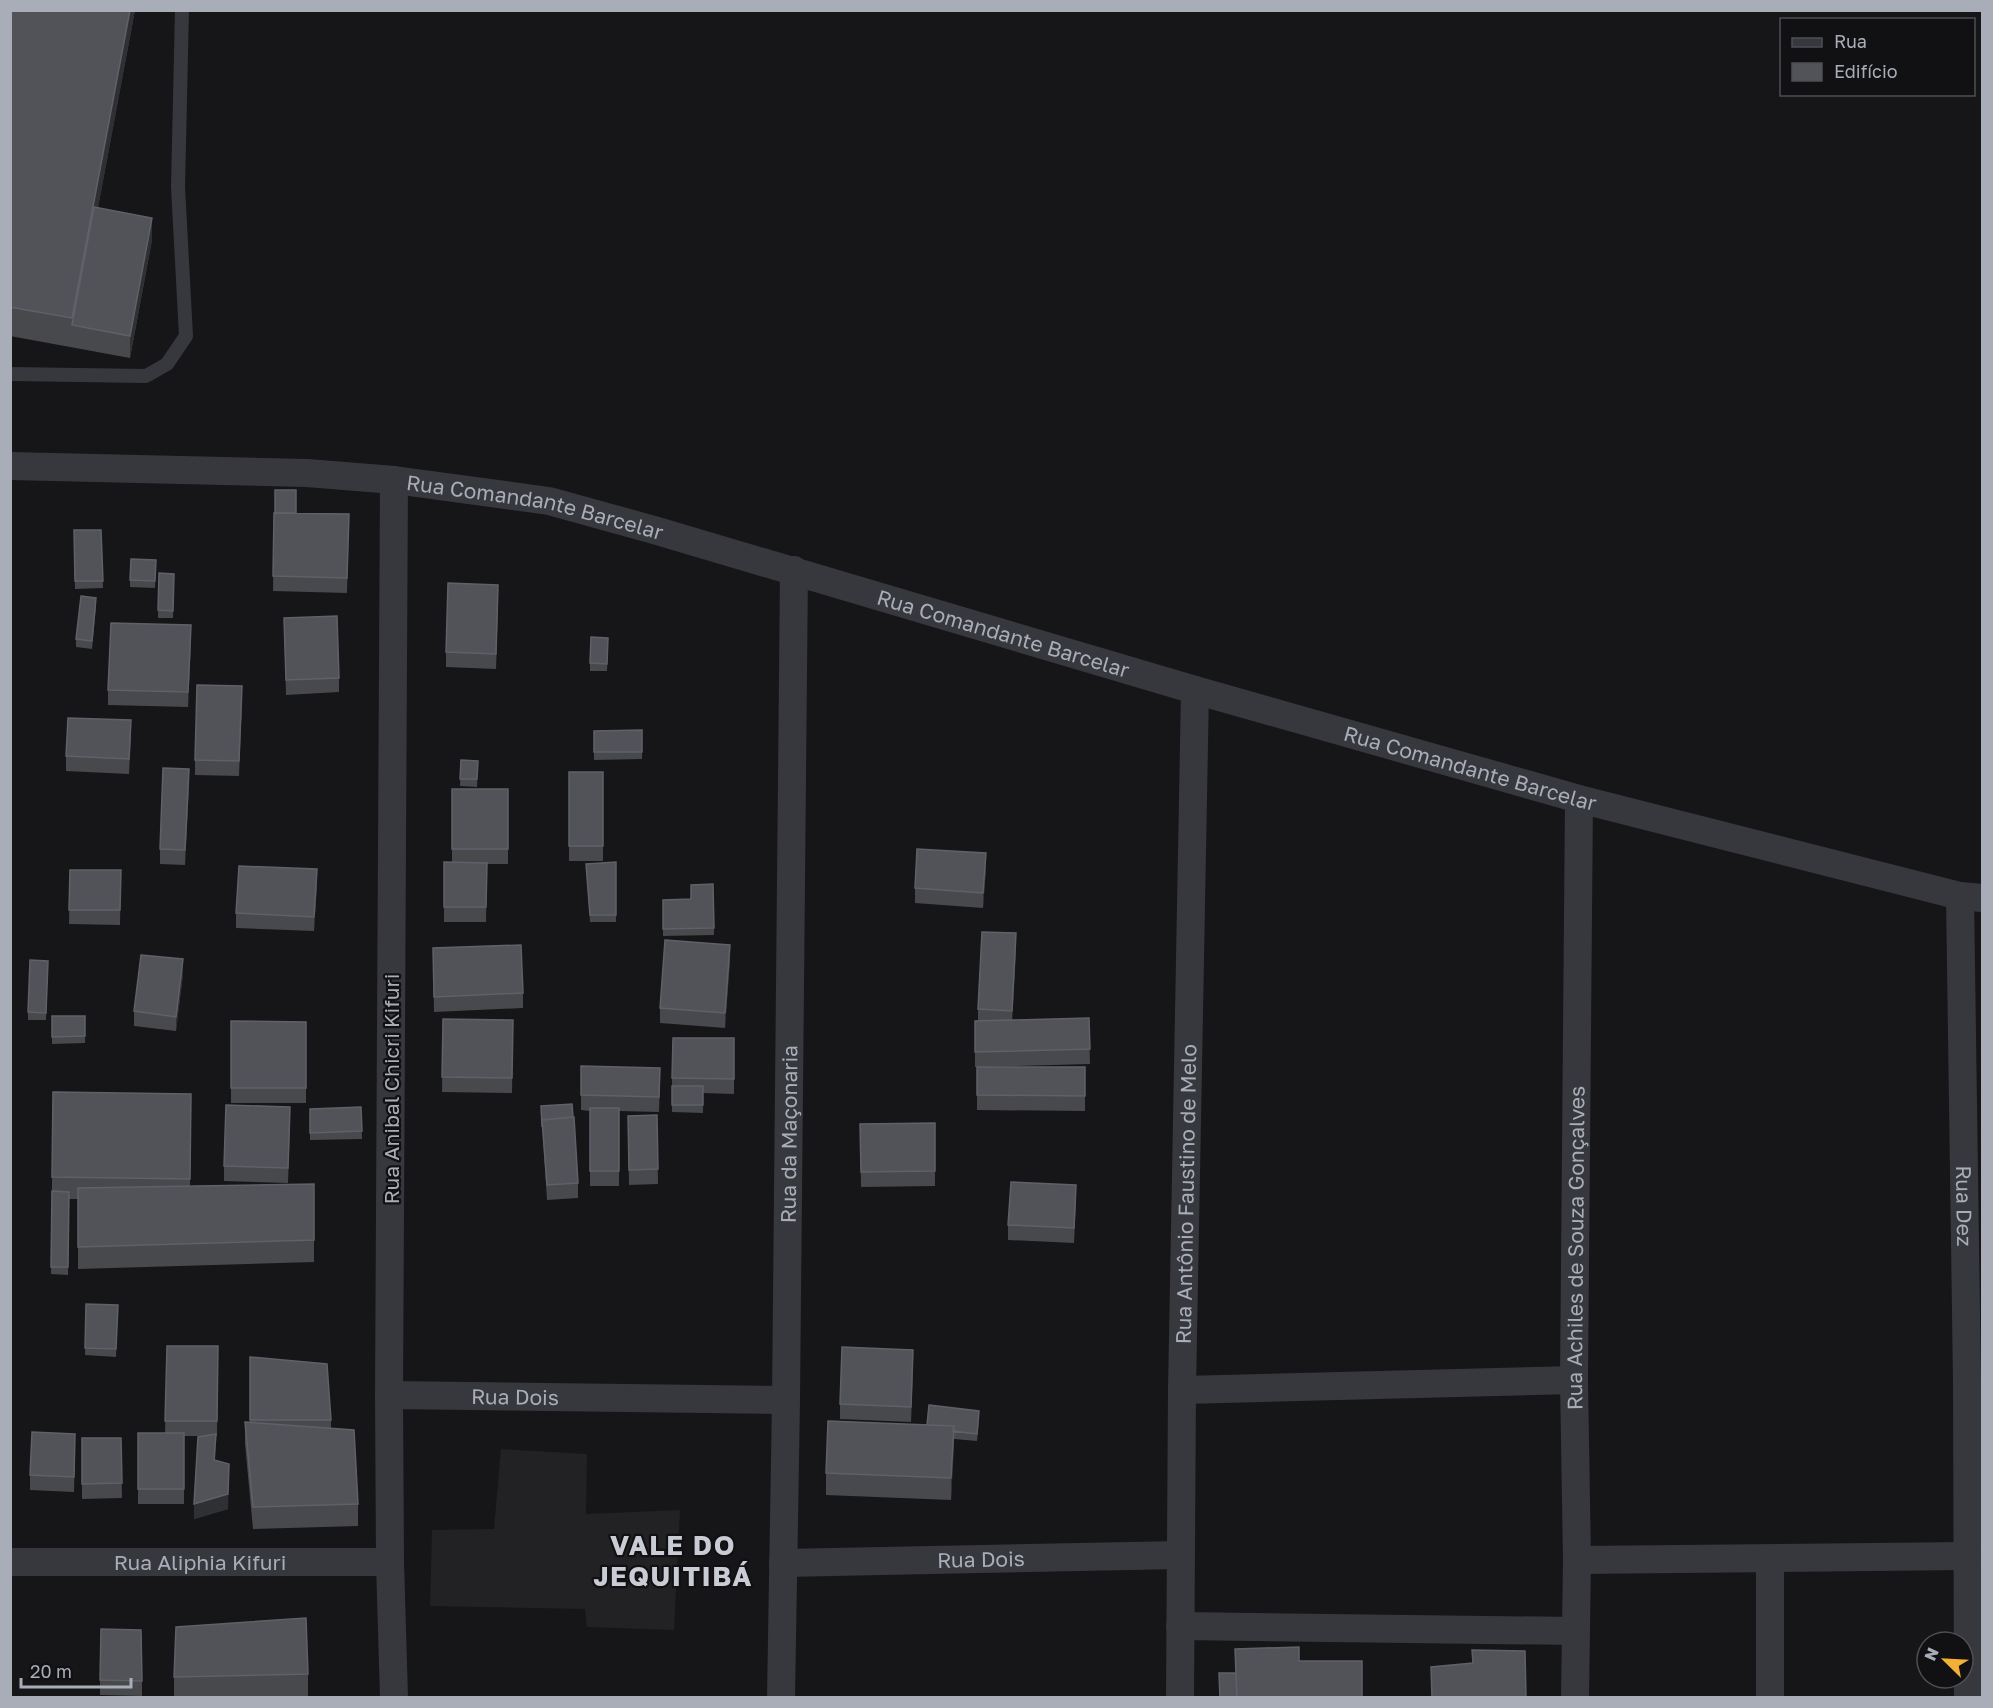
<svg xmlns="http://www.w3.org/2000/svg" width="1993" height="1708" viewBox="0 0 1993 1708" font-family="'Golos Text',sans-serif">
	<style>
		.built { fill: #222225 }
		.lines { fill: none; stroke-linecap: round; stroke-linejoin: round }
		.lane { stroke: #37383d; stroke-width: 14 }
		.street { stroke: #37383d; stroke-width: 28 }
		.wall { fill: #47494d }
		.shaded-wall { fill: #2f3033 }
		.building { fill: #525359; stroke: #5f6168; stroke-width: 1.5 }
		.labels { text-anchor: middle; dominant-baseline: central; stroke-width: 4.5; stroke-linejoin: round; paint-order: stroke }
		.street-label { font-size: 21px; fill: #a8adb8; stroke: #111113 }
		.district-label { font-size: 27px; font-weight: bold; letter-spacing: 1.5px; fill: #c9ccd4; stroke: #111113 }
	</style>
	<rect width="100%" height="100%" fill="#161618"/>
	<path class="built" d="M501,1449L587,1454L586,1514L680,1510L674,1630L587,1627L585,1609L430,1606L432,1530L494,1529Z"/>
	<g class="lines">
		<path class="lane" d="M10,374L146,376L167,364L186,336L178,187L182,10"/>
		<g class="street">
			<path id="s1" d="M10,466L307,473L394,480L549,501L654,530L1195,690L1579,799L1960,896L1982,898"/>
			<path d="M394,480L389,1395L390,1562L394,1698"/>
			<path id="s2" d="M1960,896L1967,1381L1968,1698"/>
			<path d="M1182,1390L1574,1380"/>
			<path id="s3" d="M389,1395L786,1400"/>
			<path d="M1770,1559V1698"/>
			<path d="M1577,1560L1966,1556"/>
			<path id="s4" d="M10,1562H390"/>
			<path id="s5" d="M783,1563L1180,1555"/>
			<path d="M1180,1626L1574,1631"/>
			<path id="s6" d="M781,1698L786,1400L794,570"/>
			<path id="s7" d="M1180,1698L1182,1390L1195,690"/>
			<path id="s8" d="M1575,1698L1577,1560L1574,1380L1579,799"/>
		</g>
	</g>
	<path class="wall" d="M10,10H135L98,207L152,240L130,358L10,336Z
		M274,513L349,514L347,593L273,591Z
		M74,530H101L103,588L75,589Z
		M156,560L155,588L130,587V580Z
		M174,574L173,618H158V610Z
		M498,600L496,669L446,667V652Z
		M96,605L92,649L76,647V639Z
		M284,618L339,678V692L286,695Z
		M191,640L188,707L108,705V690Z
		M608,646L607,671H590V663Z
		M242,701L239,776L195,775V760Z
		M642,730V759L594,760V731Z
		M131,735L129,774L66,771V756Z
		M461,760L478,761L477,787L460,786Z
		M569,772H603V861H569Z
		M189,784L185,865L160,864V849Z
		M452,789H508V864H487L486,922H444V862H452Z
		M616,862V922H590L586,864Z
		M986,868L983,908L915,903V888Z
		M70,870H121L120,925L69,924Z
		M317,884L314,931L236,928V913Z
		M713,884L714,935L663,936V900L691,899Z
		M433,948L523,993V1008L434,1012Z
		M1016,948L1012,1020L1089,1018L1090,1064L975,1067V1021H978V1009Z
		M730,960L725,1028L660,1023V1008Z
		M48,961L46,1020H28V1012Z
		M183,974L176,1031L134,1026V1011Z
		M52,1016H85V1043L52,1044Z
		M443,1019L513,1020L512,1093L442,1092Z
		M231,1021L306,1022V1103H231Z
		M734,1038V1094L703,1093V1113L672,1112V1078Z
		M581,1066L660,1083L659,1112L619,1111V1186H590V1111L581,1110Z
		M977,1067H1085V1111L977,1110Z
		M53,1092L191,1094L190,1186L314,1184V1262L78,1269V1199H69L68,1275L51,1274Z
		M541,1106L578,1183V1198L547,1200Z
		M361,1107L362,1139L310,1140V1109Z
		M657,1115L658,1184L629,1185L628,1116Z
		M290,1122L288,1183L224,1181V1166Z
		M935,1123V1186L861,1187L860,1124Z
		M1076,1200L1074,1243L1008,1240V1225Z
		M86,1304L118,1305L116,1357L85,1355Z
		M167,1346H218L217,1436H216L215,1461L228,1509L194,1519L206,1436H184V1504H138V1433H165Z
		M250,1357L331,1420V1428L358,1504V1526L253,1529L245,1444V1422L250,1423Z
		M913,1365L911,1422L840,1419V1404Z
		M979,1419L977,1441L954,1439L951,1500L826,1495V1473L927,1425Z
		M82,1438H121L122,1498L82,1499Z
		M75,1449L74,1492L30,1490V1475Z
		M308,1674V1696L174,1698V1677Z
		M100,1680L142,1681V1696L100,1695Z"/>
	<path class="shaded-wall" d="M130,10H135L76,326L72,325V318Z
		M152,218V240L130,358V336Z
		M498,585V600L496,669V654Z
		M96,598V605L92,649V641Z
		M191,625V640L188,707V692Z
		M189,769V784L185,865V850Z
		M986,853V868L983,908V893Z
		M317,869V884L314,931V917Z
		M1016,933V948L1012,1026V1011Z
		M730,945V960L725,1028V1013Z
		M183,959V974L176,1031V1017Z
		M913,1350V1365L911,1422V1407Z
		M979,1411V1419L977,1441V1434Z
		M954,1426V1448L951,1500V1478Z
		M229,1479L228,1509L194,1519V1504Z"/>
	<path class="building" d="M10,10H130L72,318L10,307Z
		M94,207L152,218L130,336L72,325Z
		M275,490H296V513H275Z
		M274,513L349,514L347,578L273,576Z
		M74,530H101L103,581H75Z
		M131,559L156,560L155,581L130,580Z
		M159,573L174,574L173,611L158,610Z
		M448,583L498,585L496,654L446,652Z
		M81,596L96,598L92,641L76,639Z
		M337,616L339,678L286,680L284,618Z
		M111,623L191,625L188,692L108,690Z
		M591,637L608,638L607,664L590,663Z
		M197,685L242,686L239,761L195,760Z
		M68,718L131,720L129,759L66,756Z
		M642,730V752H594V731Z
		M461,760L478,761L477,779H460Z
		M163,768L189,769L185,850L160,849Z
		M569,772H603V846H569Z
		M452,789H508V849H452Z
		M917,849L986,853L983,893L915,888Z
		M444,862L487,863L486,907H444Z
		M616,862V915H590L586,864Z
		M239,866L317,869L314,917L236,913Z
		M70,870H121L120,910H69Z
		M713,884L714,928L663,929V900L691,899V885Z
		M982,932L1016,933L1012,1011L978,1009Z
		M665,940L730,945L725,1013L660,1008Z
		M521,945L523,993L434,997L433,948Z
		M141,955L183,959L176,1017L134,1011Z
		M30,960L48,961L46,1013L28,1012Z
		M52,1016H85V1036L52,1037Z
		M1089,1018L1090,1049L975,1052V1021Z
		M443,1019L513,1020L512,1078L442,1077Z
		M231,1021L306,1022V1088H231Z
		M673,1038H734V1079L672,1078Z
		M581,1066L660,1068L659,1097L581,1095Z
		M977,1067H1085V1096L977,1095Z
		M672,1086H703V1105H672Z
		M53,1092L191,1094L190,1179L52,1177Z
		M572,1104L573,1117L542,1120V1127L541,1106Z
		M226,1105L290,1107L288,1168L224,1166Z
		M361,1107L362,1131L310,1133V1109Z
		M590,1108H619V1171H590Z
		M657,1115L658,1169L629,1170L628,1116Z
		M574,1117L578,1183L547,1185L542,1120Z
		M935,1123V1171L861,1172L860,1124Z
		M1011,1182L1076,1185L1074,1228L1008,1225Z
		M314,1184V1240L78,1247V1188Z
		M52,1191L69,1192L68,1267H51Z
		M86,1304L118,1305L116,1349L85,1348Z
		M167,1346H218L217,1421H165Z
		M842,1347L913,1350L911,1407L840,1404Z
		M250,1357L327,1364L331,1420H250Z
		M929,1405L979,1411L977,1434L953,1431L954,1426L927,1425Z
		M828,1421L954,1426L951,1478L826,1473Z
		M245,1422L354,1430L358,1504L253,1507Z
		M32,1432L75,1434L74,1477L30,1475Z
		M138,1433H184V1489H138Z
		M216,1434L214,1460L229,1464L228,1494L194,1504L198,1437Z
		M82,1438H121L122,1483L82,1484Z
		M306,1618L308,1674L174,1677L176,1627Z
		M101,1629L141,1630L142,1681L100,1680Z
		M1299,1647V1661H1362V1698H1237L1235,1649Z
		M1472,1650L1525,1651L1526,1698H1432L1431,1667L1473,1663Z
		M1219,1673H1236L1237,1698H1220Z"/>
	<g class="labels">
		<g class="street-label">
			<text stroke="none"><textPath href="#s1" startOffset="528">Rua Comandante Barcelar</textPath></text>
			<text stroke="none"><textPath href="#s1" startOffset="1014">Rua Comandante Barcelar</textPath></text>
			<text stroke="none"><textPath href="#s1" startOffset="1500">Rua Comandante Barcelar</textPath></text>
			<text transform="translate(391 1089) rotate(-90)">Rua Anibal Chicri Kifuri</text>
			<text stroke="none"><textPath href="#s6" startOffset="564">Rua da Maçonaria</textPath></text>
			<text stroke="none"><textPath href="#s7" startOffset="504">Rua Antônio Faustino de Melo</textPath></text>
			<text stroke="none"><textPath href="#s2" startOffset="310">Rua Dez</textPath></text>
			<text stroke="none"><textPath href="#s8" startOffset="450">Rua Achiles de Souza Gonçalves</textPath></text>
			<text stroke="none"><textPath href="#s3" startOffset="126">Rua Dois</textPath></text>
			<text stroke="none"><textPath href="#s5" startOffset="198">Rua Dois</textPath></text>
			<text stroke="none"><textPath href="#s4" startOffset="190">Rua Aliphia Kifuri</textPath></text>
		</g>
		<g class="district-label">
			<text x="673" y="1545">VALE DO<tspan x="673" dy="31">JEQUITIBÁ</tspan></text>
		</g>
	</g>
	<rect width="1993" height="1708" fill="none" stroke="#a8adb8" stroke-width="24"/>
	<rect x="1780" y="18" width="195" height="78" fill="#111113" stroke="#4d4f55" stroke-width="1.5"/>
	<rect x="1792" y="38" width="30" height="9" fill="#37383d" stroke="#4d4f55" stroke-width="1.5"/>
	<text x="1834" y="48" font-size="18" fill="#a8adb8">Rua</text>
	<rect x="1792" y="63" width="30" height="18" fill="#525359" stroke="#4d4f55" stroke-width="1.5"/>
	<text x="1834" y="78" font-size="18" fill="#a8adb8">Edifício</text>
	<g transform="translate(1945 1660) rotate(294)"><circle r="28" fill="#111113" stroke="#4d4f55" stroke-width="1.5"/>
	<path d="M0-4.5L10 22L0 15L-10 22Z" fill="#f2b134"/>
	<text y="-9" font-size="16" font-weight="bold" text-anchor="middle" fill="#a8adb8">N</text>
	</g>
	<path d="M21 1678v9h110v-9" fill="none" stroke="#a8adb8" stroke-width="3"/>
	<text x="30" y="1678" font-size="18" fill="#a8adb8" stroke="#111113" stroke-width="4.5" paint-order="stroke">20 m</text>
</svg>
